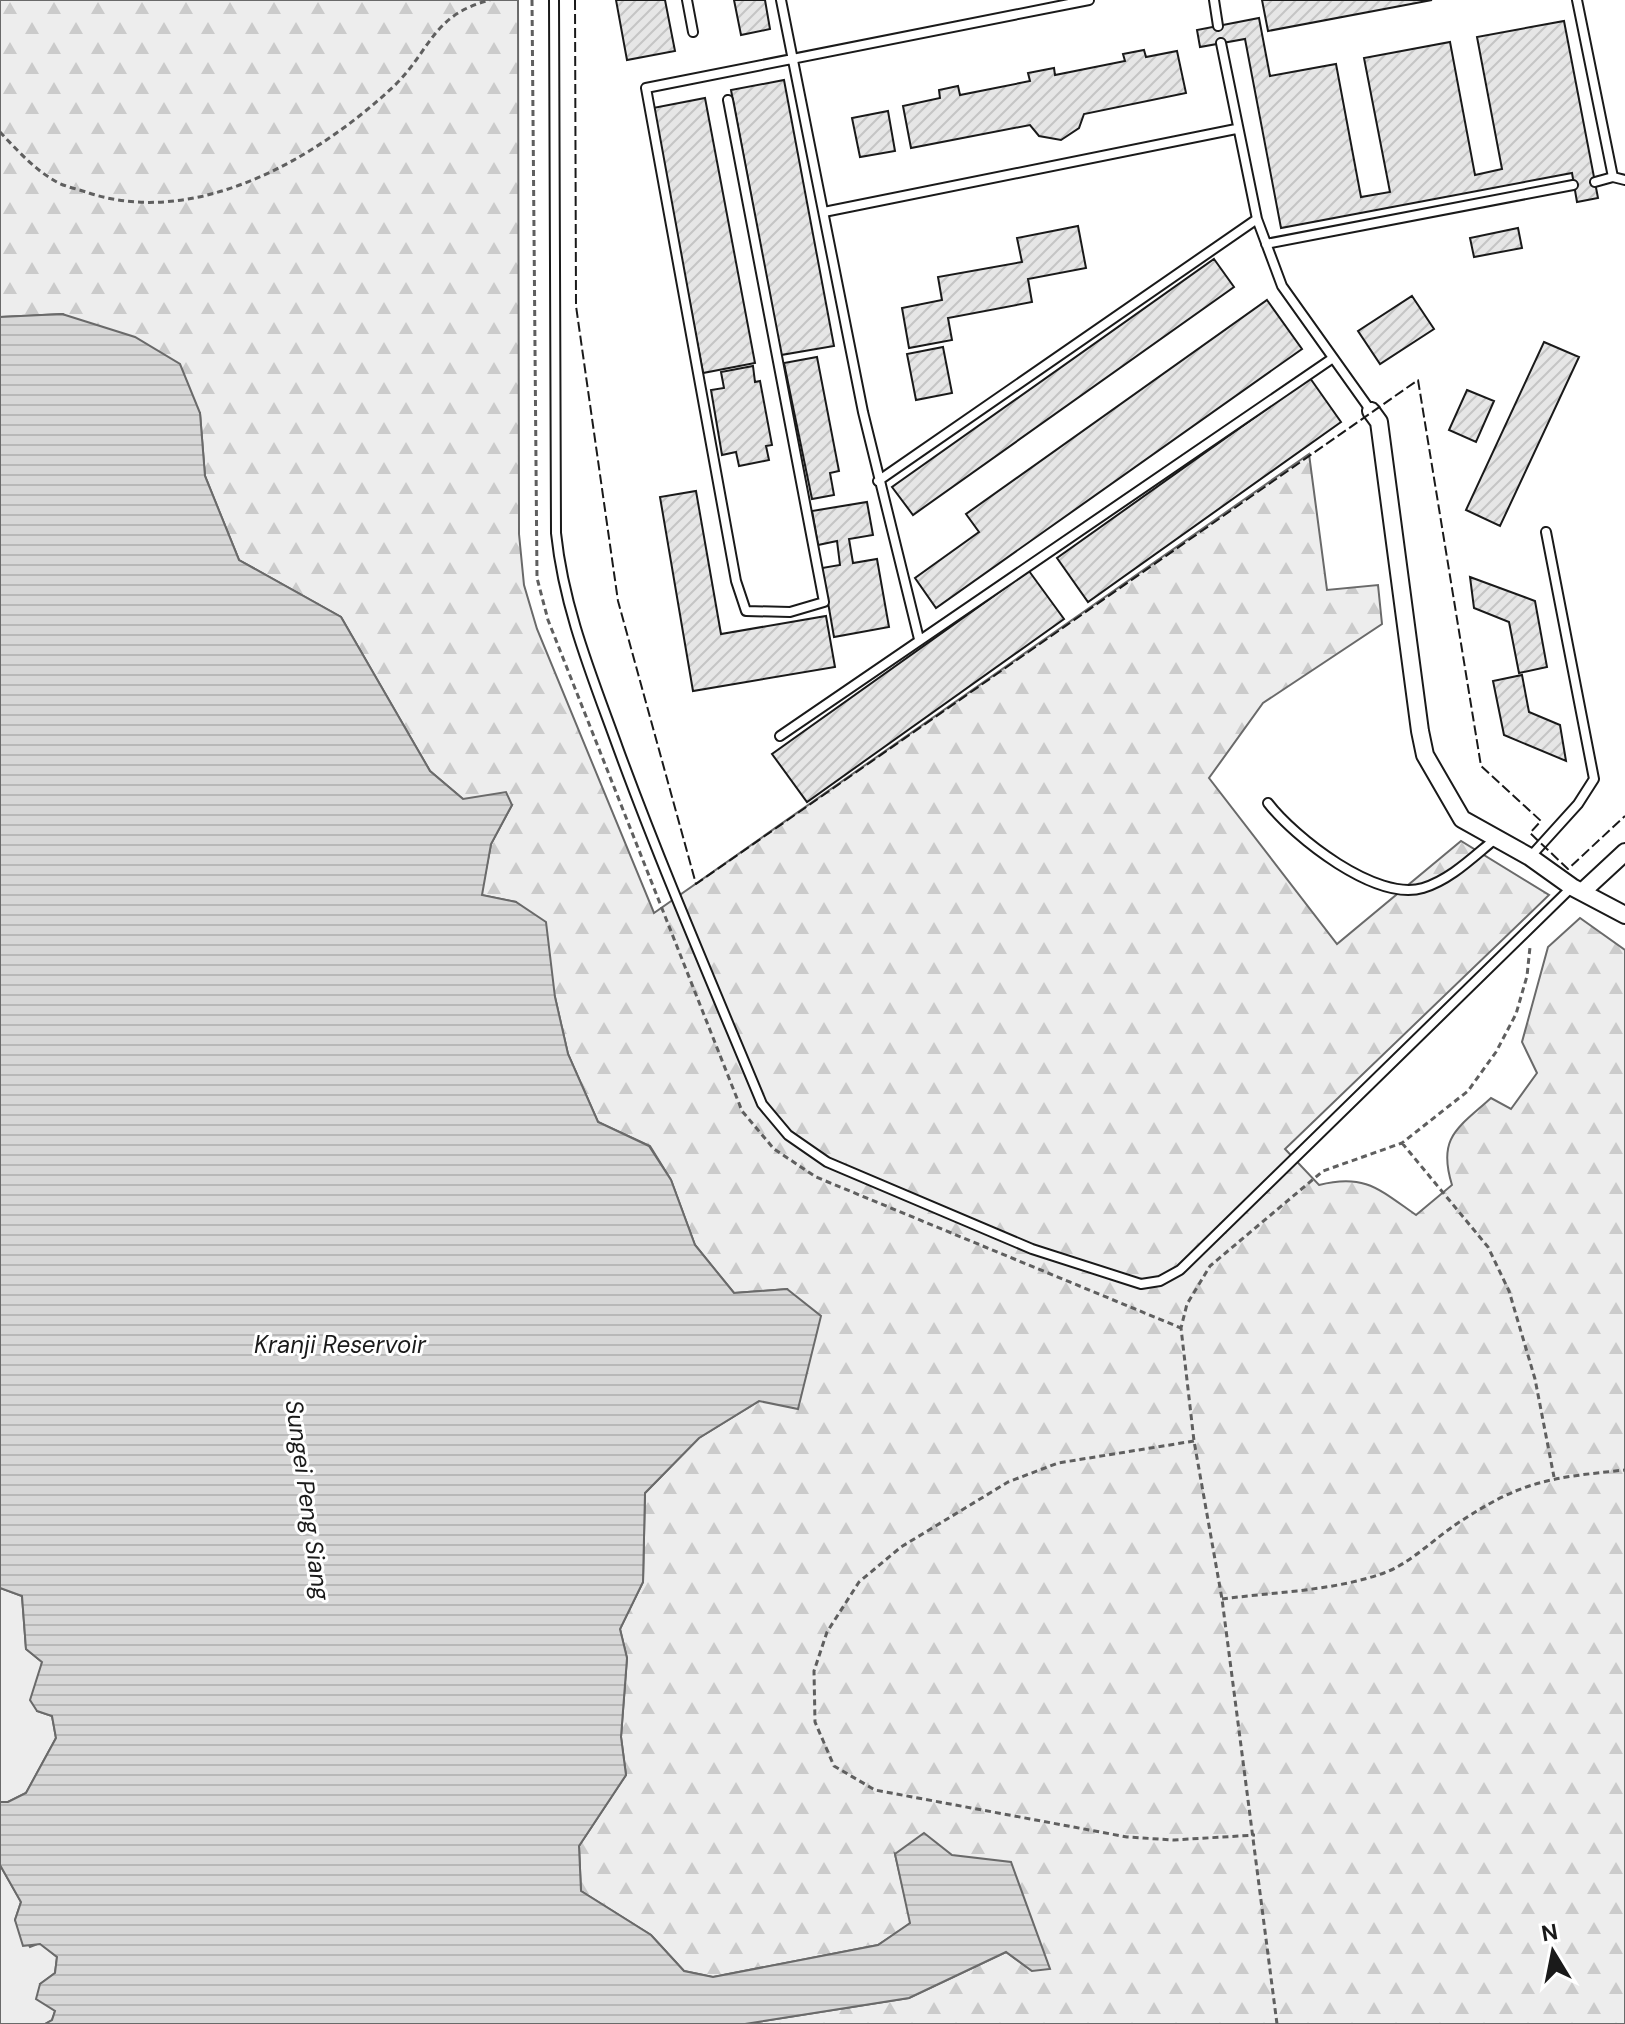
<svg xmlns="http://www.w3.org/2000/svg" width="1625" height="2024" viewBox="0 0 1625 2024" font-family="'DM Sans',sans-serif">
	<style>
		.built { fill: #ededed; stroke: #6a6a6a; stroke-width: 2 }
		.forest { fill: url(#forest-firs); stroke: #6a6a6a; stroke-width: 2 }
		.water { fill: url(#water-rules); stroke: #6a6a6a; stroke-width: 2 }
		.building { fill: url(#building-hatch); stroke: #1a1a1a; stroke-width: 2 }
		.lines { fill: none; stroke-linecap: round; stroke-linejoin: round }
		.service-casing { stroke: #1a1a1a; stroke-width: 12 }
		.minor-casing { stroke: #1a1a1a; stroke-width: 20 }
		.path { stroke: #5f5f5f; stroke-width: 3; stroke-dasharray: 6 4; stroke-linecap: butt }
		.service { stroke: #fff; stroke-width: 8 }
		.minor { stroke: #fff; stroke-width: 16 }
		.fence { stroke: #1a1a1a; stroke-width: 2; stroke-dasharray: 10 4; stroke-linecap: butt }
		.labels { text-anchor: middle; dominant-baseline: central; stroke-width: 6; stroke-linejoin: round; paint-order: stroke }
		.water-label { font-size: 24px; font-style: italic; fill: #1a1a1a; stroke: #fff }
	</style>
	<defs>
		<pattern id="forest-firs" width="22" height="20" patternUnits="userSpaceOnUse" patternTransform="scale(2)"><rect width="22" height="20" fill="#ededed"/><path d="M5 1l3.5 6h-7zM16 11l3.5 6h-7z" fill="#cbcbcb"/></pattern>
		<pattern id="water-rules" width="6" height="5" patternUnits="userSpaceOnUse" patternTransform="scale(2)"><rect width="6" height="5" fill="#d7d7d7"/><path d="M0 2.5h6" fill="none" stroke="#b8b8b8"/></pattern>
		<pattern id="building-hatch" width="6" height="6" patternUnits="userSpaceOnUse" patternTransform="scale(2)"><rect width="6" height="6" fill="#e6e6e6"/><path d="M-1 1l2-2M0 6l6-6M5 7l2-2" fill="none" stroke="#c5c5c5"/></pattern>
	</defs>
	<rect width="100%" height="100%" fill="#fff"/>
	<path class="built" d="M0,1588L22,1596L26,1649L42,1662L37,1711L52,1716L56,1738L26,1793L8,1802H0Z
		M0,1865L21,1902L15,1920L30,1947L40,1943L57,1957L55,1973L40,1984L55,2011L52,2020L45,2024H0Z"/>
	<path class="forest" d="M0,0H518L519,534L524,585L537,629L654,913L1309,454L1327,590L1378,585L1382,624L1263,703L1209,778L1337,944L1461,841L1549,895L1285,1149L1319,1185C1365,1173 1380,1190 1416,1215L1452,1185C1437,1137 1458,1128 1491,1098L1511,1109L1537,1073L1522,1042L1548,947L1580,918L1625,950V2024H745L909,1998L1006,1952L1032,1971L895,1854L911,1923L878,1945L713,1977L684,1971L651,1935L581,1891L579,1846L626,1775L621,1737L627,1658L620,1629L643,1582L645,1493L699,1438L759,1401L787,1289L734,1293L695,1245L671,1180L650,1146L598,1122L568,1054L555,997L516,902L481,895L491,844L512,805L463,799L430,771L341,617L239,560L205,476L200,413L63,314L0,317Z"/>
	<path class="water" d="M62,314L135,337L180,364L200,413L205,476L239,560L341,617L430,771L463,799L506,792L512,805L491,844L482,895L516,902L546,922L555,997L568,1054L598,1122L649,1146L671,1180L695,1245L734,1293L787,1289L821,1316L798,1409L759,1401L699,1438L645,1493L643,1582L620,1629L627,1658L621,1737L626,1775L579,1846L581,1891L651,1935L684,1971L713,1977L878,1945L910,1923L895,1854L924,1833L952,1855L1011,1862L1050,1969L1032,1971L1006,1952L909,1998L745,2024H45L52,2020L55,2011L36,1999L40,1984L55,1973L57,1957L40,1944L23,1946L15,1920L21,1902L0,1865V1802H8L26,1793L56,1738L52,1716L37,1711L30,1700L42,1662L26,1649L22,1596L0,1588V317Z"/>
	<path class="building" d="M616,0H665L675,51L627,60Z
		M734,0H765L770,29L741,35Z
		M1262,0H1432L1268,31Z
		M1259,18L1270,76L1336,64L1361,197L1390,192L1364,58L1450,42L1475,175L1502,169L1477,37L1564,21L1598,198L1577,202L1572,173L1281,228L1245,39L1200,47L1197,30Z
		M1144,50L1146,57L1177,51L1186,93L1084,114L1079,128L1061,140L1039,136L1030,125L911,148L903,106L940,98L939,90L958,86L960,95L1030,81L1028,73L1054,68L1055,75L1125,61L1123,54Z
		M784,80L834,346L781,355L731,90Z
		M705,98L755,363L703,373L653,108Z
		M888,111L895,151L860,157L852,118Z
		M1078,226L1086,268L1028,279L1032,302L948,318L952,340L909,348L902,308L942,300L938,277L1022,262L1017,238Z
		M1518,228L1522,248L1474,257L1470,238Z
		M1214,259L1234,287L913,515L892,487Z
		M1412,296L1434,329L1380,364L1358,331Z
		M1267,300L1302,349L936,608L915,578L979,532L966,514Z
		M1544,342L1579,357L1500,526L1466,510Z
		M943,347L952,393L916,400L907,354Z
		M817,357L839,471L830,473L834,495L812,499L784,363Z
		M753,366L755,382L760,381L772,445L766,446L769,460L739,466L736,452L722,455L711,390L724,388L721,372Z
		M1310,378L1341,422L1088,602L1057,558Z
		M1467,390L1494,401L1476,442L1449,430Z
		M696,491L721,634L826,616L835,667L693,691L660,497Z
		M867,502L873,535L849,539L853,563L877,559L889,627L834,637L822,568L840,565L837,541L818,545L812,511Z
		M1029,571L1064,619L807,802L772,754Z
		M1470,577L1535,601L1547,667L1519,673L1509,622L1474,608Z
		M1522,675L1529,712L1560,725L1566,761L1504,735L1493,681Z"/>
	<g class="lines">
		<defs>
			<path id="service" d="M554,0L556,533C564,609 592,676 618,748C662,868 713,986 762,1104L788,1135L827,1162L1032,1249L1141,1284L1160,1281L1180,1270L1572,887
				M687,0L693,32
				M781,0L863,412L919,639
				M1214,0L1218,26
				M1577,0L1613,177
				M1221,43L1257,219L1282,286L1371,411
				M728,100L824,602L790,612L746,611L736,581L646,88L1089,0
				M1595,182L1613,177L1625,180
				M824,212L1236,129
				M1266,244L1573,185
				M878,481L1257,219
				M780,736L1333,358
				M1268,803C1294,837 1376,902 1423,888C1450,880 1473,857 1494,840
				M1530,857L1578,804L1594,779L1546,532"/>
			<path id="minor" d="M1371,411L1379,422L1420,731L1425,755L1462,819L1530,857L1572,887L1625,915
				M1583,891L1625,852"/>
		</defs>
		<use href="#service" class="service-casing"/>
		<use href="#minor" class="minor-casing"/>
		<path class="path" d="M532,0L537,578L548,620L742,1111L774,1149L816,1177L1181,1328
			M0,132C16,149 34,169 55,181C65,187 78,189 89,193C196,228 316,159 393,87C431,51 431,15 490,0
			M1402,1143L1488,1247L1509,1291L1535,1379L1554,1477
			M1194,1441L1058,1463L1008,1482L901,1547L859,1582L827,1632L814,1671L815,1722L834,1766L875,1790L1127,1837L1174,1840L1255,1835
			M1222,1599C1275,1592 1333,1591 1384,1573C1409,1564 1433,1540 1455,1525C1521,1481 1547,1478 1625,1470
			M1277,2024L1222,1599L1194,1441L1181,1328L1187,1304L1210,1266L1323,1171L1402,1143L1468,1091L1496,1052L1516,1014L1527,976L1530,947"/>
		<use href="#service" class="service"/>
		<use href="#minor" class="minor"/>
		<path class="fence" d="M575,0L576,306L618,601L696,884L1418,380L1481,766L1541,821L1530,833L1568,869L1625,816"/>
	</g>
	<g class="labels">
		<g class="water-label">
			<text x="340" y="1344">Kranji Reservoir</text>
			<text transform="translate(308 1500) rotate(82)">Sungei Peng Siang</text>
		</g>
	</g>
	<g transform="translate(1553 1952) rotate(350)" stroke="#ffffff" stroke-width="6" paint-order="stroke">
	<path d="M0-6L14 30L0 20L-14 30Z" fill="#1a1a1a"/>
	<text y="-12" font-size="22" font-weight="bold" text-anchor="middle" fill="#1a1a1a">N</text>
	</g>
</svg>
